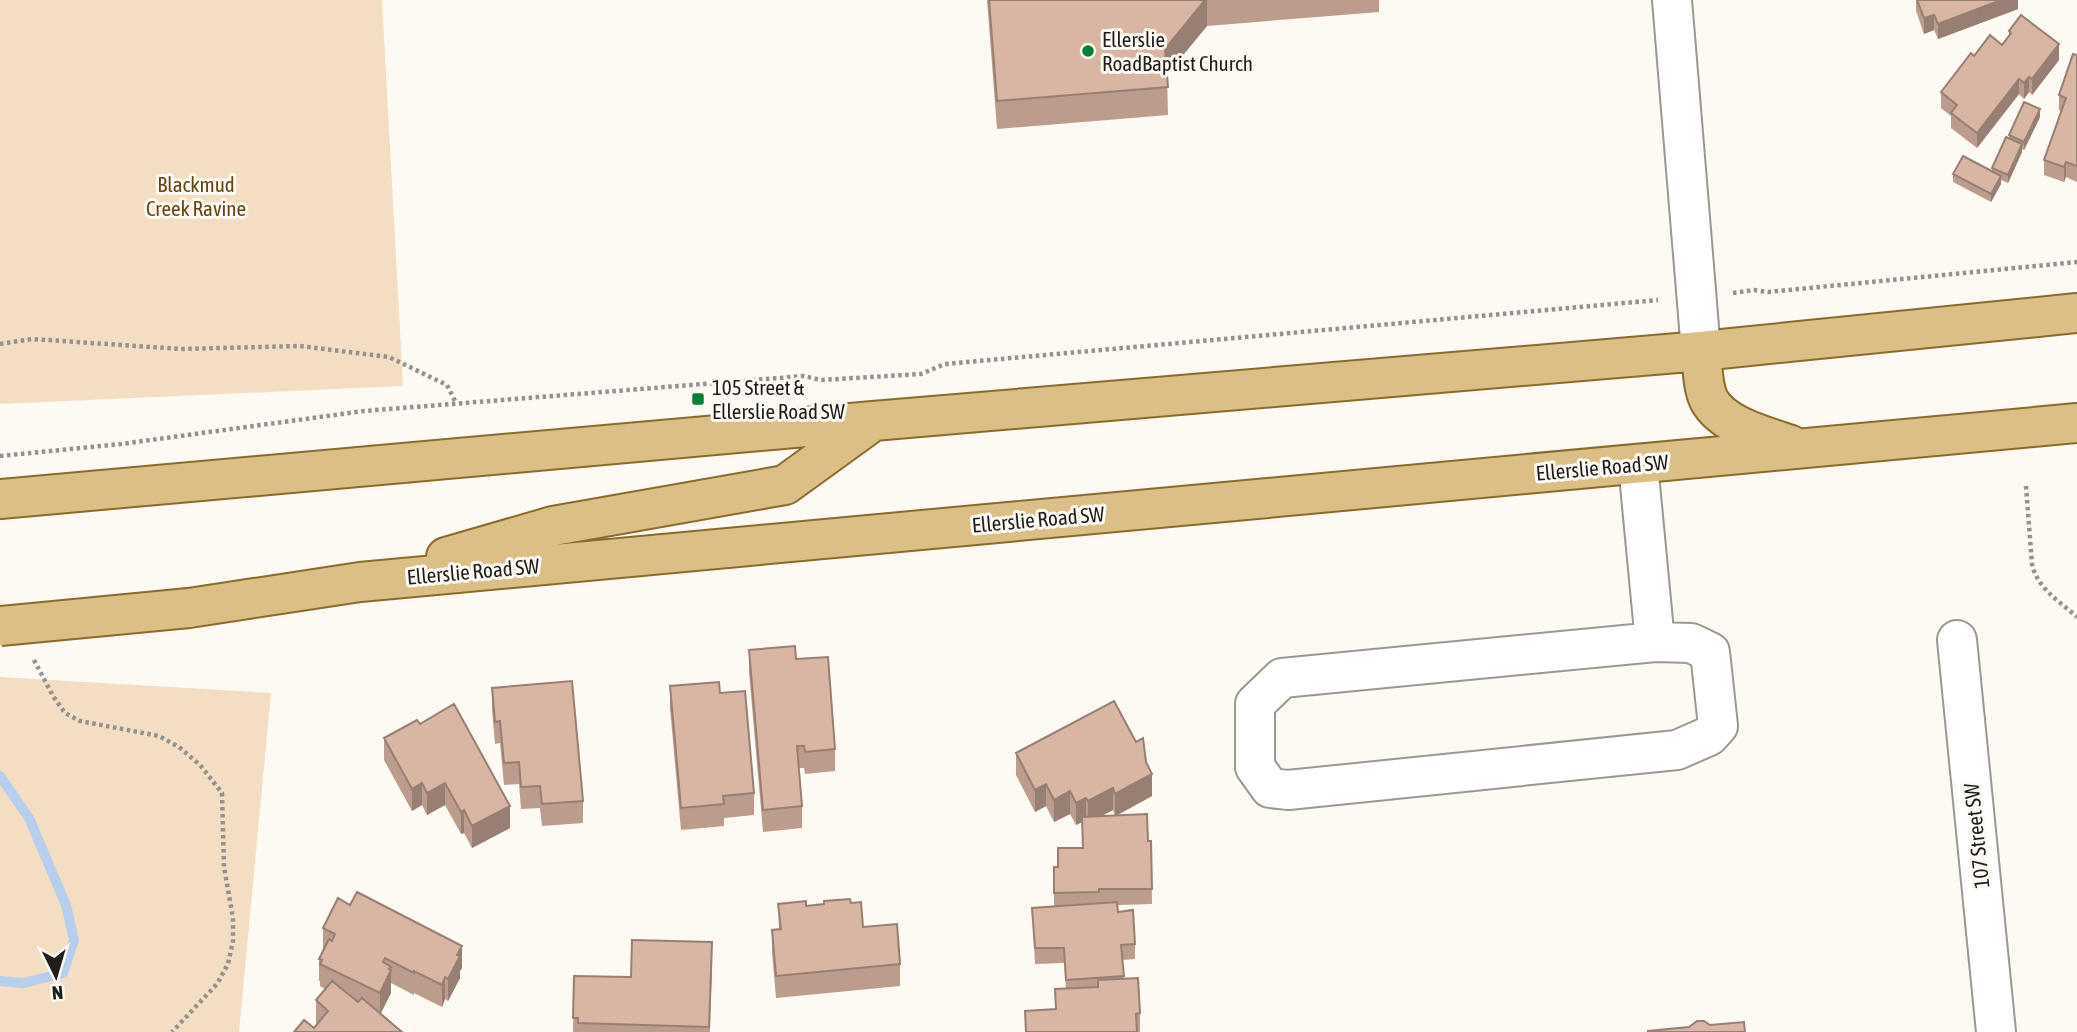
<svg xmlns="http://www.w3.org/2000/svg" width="2077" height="1032" viewBox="0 0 2077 1032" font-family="'Asap Condensed',sans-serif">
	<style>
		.green { fill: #f4dec3 }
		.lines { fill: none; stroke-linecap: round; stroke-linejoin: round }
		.stream { stroke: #b7cfec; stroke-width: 10 }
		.minor-casing { stroke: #9b9792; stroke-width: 42 }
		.major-casing { stroke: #8a6b2e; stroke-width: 42 }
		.path { stroke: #95928e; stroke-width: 4.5; stroke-dasharray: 3.5 3.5; stroke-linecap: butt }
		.minor { stroke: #fff; stroke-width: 38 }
		.major { stroke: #dbbf87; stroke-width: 38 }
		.major-bridge-casing { stroke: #8a6b2e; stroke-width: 42; stroke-linecap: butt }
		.major-bridge { stroke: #dbbf87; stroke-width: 38 }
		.wall { fill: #bb9c8d; fill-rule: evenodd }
		.shaded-wall { fill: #987f73 }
		.building { fill: #d9b5a4; stroke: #987f73; stroke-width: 2 }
		.poi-dot { fill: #037e37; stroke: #fdf9f3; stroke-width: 2.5 }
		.labels { text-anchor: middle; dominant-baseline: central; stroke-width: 6; stroke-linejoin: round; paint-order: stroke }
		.poi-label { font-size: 21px; fill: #1f1e1c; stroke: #fdf9f3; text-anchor: start }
		.park-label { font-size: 21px; fill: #654512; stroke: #fdf9f3 }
		.street-label { font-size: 21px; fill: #1f1e1c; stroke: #fdf9f3 }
	</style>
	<rect width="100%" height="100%" fill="#fdf9f3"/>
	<path class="green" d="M0,0H382L403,386L0,404Z
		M0,677L271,693L239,1032H0Z"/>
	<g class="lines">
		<path class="stream" d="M0,776L29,818L66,905L74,940L63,973L24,983L0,981"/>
		<defs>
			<path id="minor" d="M1672,0L1701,351
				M1638,464L1655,642
				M1957,640L1996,1032
				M1655,642L1691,643L1710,652L1718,726L1709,736L1677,750L1288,790L1270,788L1255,767V704L1282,678Z"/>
			<path id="major" d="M1701,351C1703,366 1702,386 1709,400C1723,426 1765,436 1791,445
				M0,499L873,421L1701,351L2077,313
				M446,557L553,526L785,485L872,422
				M189,608L360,582L2077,423"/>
		</defs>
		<use href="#minor" class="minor-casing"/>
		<use href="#major" class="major-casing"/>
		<path class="path" d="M1733,293L1754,290L1768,292L2077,262
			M0,344L32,339L181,349L300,346L389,357L447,385L456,403
			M0,456L121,444L364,411L804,376L821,380L921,374L945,364L1658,300
			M2026,486L2032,564C2037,588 2059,601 2077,617
			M34,660L53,696L65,713L80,721L159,736L179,747L200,765L222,793L224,867L233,918V941L228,964L217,984L172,1032"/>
		<use href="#minor" class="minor"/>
		<use href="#major" class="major"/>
		<defs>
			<path id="major-bridge" d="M0,626L189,608"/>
		</defs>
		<use href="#major-bridge" class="major-bridge-casing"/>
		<use href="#major-bridge" class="major-bridge"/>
	</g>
	<path class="wall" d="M987,0H1379V12L1207,26L1167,74L1168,115L997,129Z
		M1916,0H2018V9L1938,39L1934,30L1924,34L1916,11Z
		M2009,31L2059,60L2032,95L2029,92L2024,99L2019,94L1977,148L1951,128V116L1941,108V92L1974,56L2002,45L2009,37Z
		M2077,55V182L2066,177L2064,182L2044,175V160L2061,111L2059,110V95Z
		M2040,117L2024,150L2022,149V152L2008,183L2001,180V184L1991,202L1953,182V174L1992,171V168L2009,138V135Z
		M749,650L796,659L835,749V771L805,774L804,768H799L802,806V828L763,832L749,672Z
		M670,686L720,693L754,793V815L724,818V826L681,830L670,708Z
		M492,688L583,801V823L542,826L540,808L521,809L519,784L504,785L500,743L495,744L492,710Z
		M420,724L510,828L472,848L464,833L461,834L445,805L427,815L422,805L412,811L384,760V738Z
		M1016,753L1146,762L1152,796L1116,816L1148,841H1151L1152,904L1118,905V912L1135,944V959L1122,960L1124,978L1140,1013V1032H1025V1011L1055,1009V989H1066L1064,963L1035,964L1032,908L1054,906V867H1058L1082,848V822L1076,825L1070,814L1054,822L1046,806L1035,812L1016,775ZM1113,810L1115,816H1101Z
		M851,903L863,927L900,964V986L776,998L772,952V930H779L778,904L806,906Z
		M323,928L462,968L460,971V978L448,1001L445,999L442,1007L414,993V995L391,983V993L380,1014L314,1028L317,1024L316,1023V1000L325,989L320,986V981H319V959L323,950Z
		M712,965L710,1032H573L574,976L631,977Z"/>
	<path class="shaded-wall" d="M1205,0H1207V26L1165,77V49Z
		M2001,0H2018V9L1938,39V24Z
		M1934,15V30L1924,34V18Z
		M2059,44V60L2032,95V79Z
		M2029,77V92L2024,99V83Z
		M2019,79V94L1977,148V133Z
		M2040,109V117L2024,150V142Z
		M2022,144V152L2008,183V175Z
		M2066,162V177L2064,182V167Z
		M2001,176V184L1991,202V194Z
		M1152,774V796L1115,816V794Z
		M422,783V805L412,811V789Z
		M445,783V805L427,815V793Z
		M1046,784V806L1035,812V790Z
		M1113,788V810L1088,823V801Z
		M1070,791V814L1054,822V800Z
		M1086,798V820L1076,825V803Z
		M510,806V828L472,848V826Z
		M464,810V833L461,834V812Z
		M712,942V965L709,1032Z
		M462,946V968L460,971V978L448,1001V979L457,955Z
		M391,967V993L380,1015V993Z
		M445,977V999L442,1007V985Z"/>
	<path class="building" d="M989,0H1205L1165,49L1168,87L997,101Z
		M1917,0H2001L1938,24L1934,15L1924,18Z
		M2021,15L2059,44L2032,79L2029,77L2024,83L2019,79L1977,133L1951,113L1957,105L1941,92L1971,53L1974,56L1990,35L2002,45L2011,33L2009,31Z
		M2073,54L2077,55V166L2066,162L2064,167L2044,160L2066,98L2059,95Z
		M2024,102L2040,109L2024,142L2009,135Z
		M2006,137L2022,144L2008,175L1992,168Z
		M1963,156L2001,176L1991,194L1953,174Z
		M795,646L796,659L828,657L835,749L805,752L804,746H797L802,806L763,810L749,650Z
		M572,681L583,801L542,804L540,786L521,787L519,762L504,763L500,721L495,722L492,688Z
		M719,682L720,693L745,691L754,793L723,796L724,804L681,808L670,686Z
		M1114,701L1136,742L1143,738L1146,762L1152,774L1115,794L1113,788L1088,801L1086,798L1076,803L1070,791L1054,800L1046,784L1035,790L1016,753Z
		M454,704L510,806L472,826L464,810L461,812L445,783L427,793L422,783L412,789L384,738L417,720L420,724Z
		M1147,814L1148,841H1151L1152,889H1099V892L1054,893V867H1058V848H1083L1082,817Z
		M357,892L462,946L457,955L460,956L448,979L445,977L442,985L414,971V973L385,958L383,962L391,967L389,969L391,970L380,993L320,964L322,960L319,959L329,939L332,941L335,934L323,928L338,898L350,905Z
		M850,899L851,903L861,902L863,927L897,924L900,964L776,976L772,930L781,929L778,904L806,901V906L824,904V901Z
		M1117,902L1118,912L1133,910L1135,944L1121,945L1124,976L1066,980L1064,948H1035L1032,908Z
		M632,940L712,942L709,1027L578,1023V1018H573L574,976L631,977Z
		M1138,978L1140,1013L1136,1014L1137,1032H1026L1025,1011L1056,1009L1055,989L1098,987V980Z
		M332,981L358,1002L362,998L402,1032H294L304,1020L314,1028L328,1011L316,1000Z
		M1697,1021H1704L1710,1025L1744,1022L1745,1032H1648V1031L1689,1027Z"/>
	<g class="poi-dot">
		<circle cx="1088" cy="51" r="7"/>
		<rect x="691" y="392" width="14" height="14" rx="3.5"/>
	</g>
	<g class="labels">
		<g class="poi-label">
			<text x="1102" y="39">Ellerslie<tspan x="1102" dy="24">RoadBaptist Church</tspan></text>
			<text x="712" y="387">105 Street &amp;<tspan x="712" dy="24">Ellerslie Road SW</tspan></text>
		</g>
		<g class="park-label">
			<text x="196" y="184">Blackmud<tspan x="196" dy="24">Creek Ravine</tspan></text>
		</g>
		<g class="street-label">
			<text transform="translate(1602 467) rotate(-5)">Ellerslie Road SW</text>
			<text transform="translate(1038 519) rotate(-5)">Ellerslie Road SW</text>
			<text transform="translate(473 571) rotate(-5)">Ellerslie Road SW</text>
			<text transform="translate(1976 836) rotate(-96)">107 Street SW</text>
		</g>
	</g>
	<g transform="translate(56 976) rotate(175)" stroke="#fdf9f3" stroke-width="5" paint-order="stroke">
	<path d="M0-5L12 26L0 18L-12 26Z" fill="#1f1e1c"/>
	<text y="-10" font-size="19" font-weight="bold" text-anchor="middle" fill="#1f1e1c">N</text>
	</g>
</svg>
